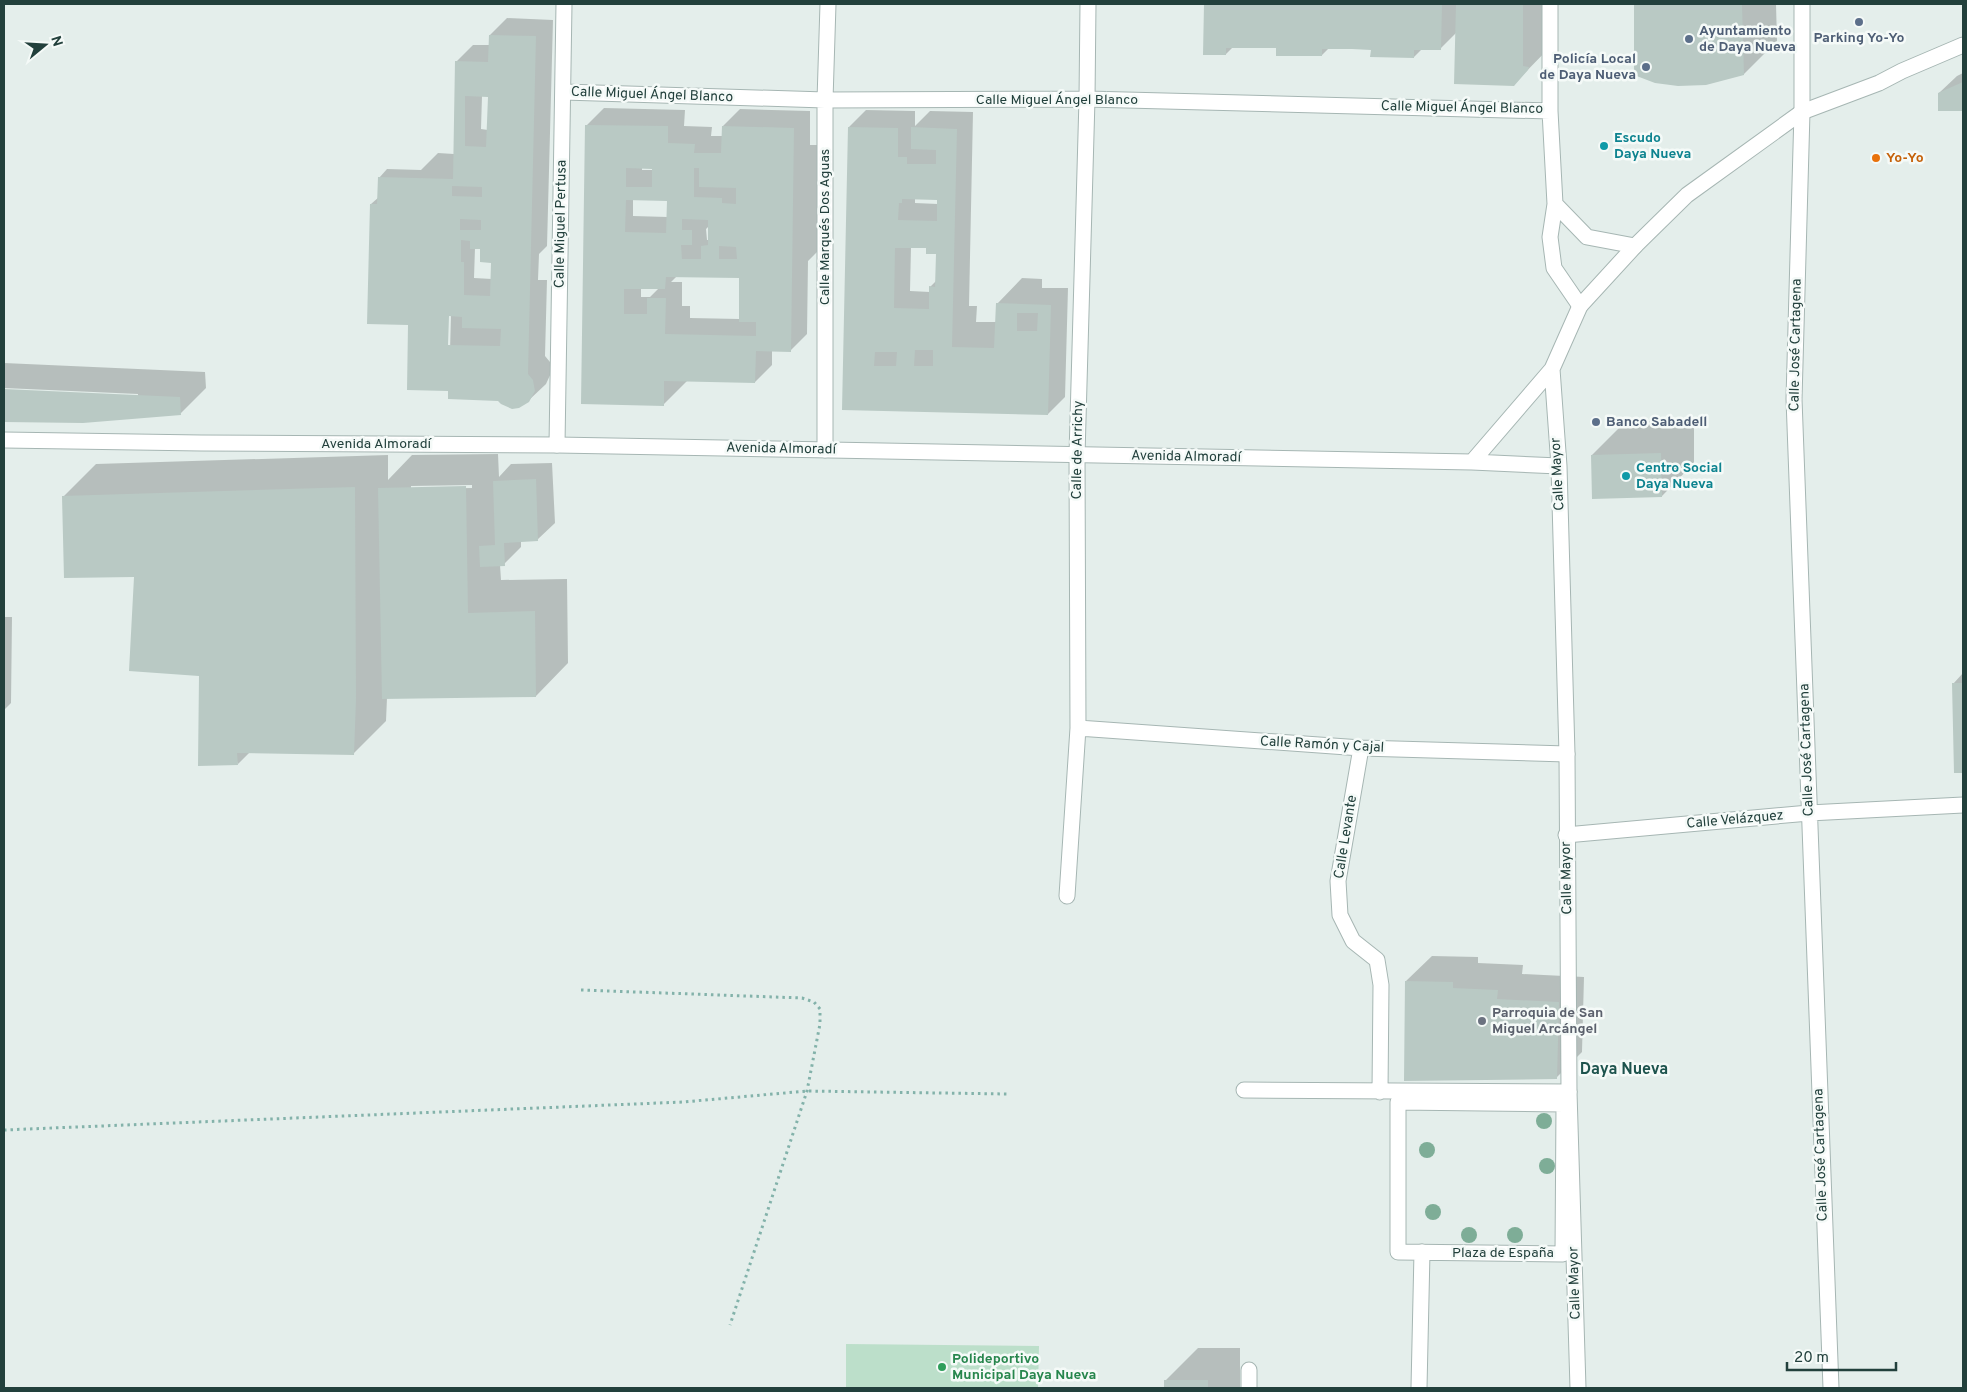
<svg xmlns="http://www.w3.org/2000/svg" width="1967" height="1392" viewBox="0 0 1967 1392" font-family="Overpass,sans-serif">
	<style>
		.green { fill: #bcdfca }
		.shadow { fill: #0003; fill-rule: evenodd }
		.building { fill: #b9c9c4; fill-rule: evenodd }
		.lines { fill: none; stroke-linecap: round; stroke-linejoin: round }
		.pedestrian-casing { stroke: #a6b6b3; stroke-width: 17 }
		.minor-casing { stroke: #a6b6b3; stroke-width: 17 }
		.tertiary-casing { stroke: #a6b6b3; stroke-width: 17 }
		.path { stroke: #83b2aa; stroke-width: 3; stroke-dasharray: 2.5 4; stroke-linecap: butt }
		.pedestrian { stroke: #fff; stroke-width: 15 }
		.minor { stroke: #fff; stroke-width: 15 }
		.tertiary { stroke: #fff; stroke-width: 15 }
		.tree { fill: #7ead97 }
		.service-dot { fill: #5c6f8a; stroke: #f5faf8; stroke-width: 2 }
		.culture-dot { fill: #0f9aa8; stroke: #f5faf8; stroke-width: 2 }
		.food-dot { fill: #e8710a; stroke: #f5faf8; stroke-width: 2 }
		.worship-dot { fill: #6b7280; stroke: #f5faf8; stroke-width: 2 }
		.leisure-dot { fill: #2e9e5b; stroke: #f5faf8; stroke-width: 2 }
		.labels { text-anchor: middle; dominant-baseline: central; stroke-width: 5; stroke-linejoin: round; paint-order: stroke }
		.service-label { font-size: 14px; font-weight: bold; fill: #4e5e75; stroke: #f5faf8; text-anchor: start }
		.street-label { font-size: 14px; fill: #22403c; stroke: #f5faf8 }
		.culture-label { font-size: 14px; font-weight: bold; fill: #0d838f; stroke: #f5faf8; text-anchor: start }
		.food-label { font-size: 14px; font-weight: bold; fill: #c56008; stroke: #f5faf8; text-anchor: start }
		.worship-label { font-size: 14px; font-weight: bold; fill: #5b616d; stroke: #f5faf8; text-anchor: start }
		.leisure-label { font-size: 14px; font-weight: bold; fill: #27864d; stroke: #f5faf8; text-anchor: start }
		.quarter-label { font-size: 16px; font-weight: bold; fill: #1d534d; stroke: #f5faf8 }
	</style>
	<rect width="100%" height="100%" fill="#e4eeeb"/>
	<path class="green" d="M846,1344L1039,1346L1038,1388H846Z"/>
	<path class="shadow" d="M1205,4H1548L1553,44L1513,85L1456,33L1440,49H1422L1414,57L1372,48H1329L1322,55L1277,47H1233L1226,54H1204Z
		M1635,4H1776L1777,41L1744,74H1636Z
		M507,18L553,20L547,246L539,254L538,280H547L545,356L550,362L551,373L546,384L528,401L449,388L410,324L371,204L379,197V178L387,169L421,170L438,153L454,154L456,62L473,45H490V35ZM482,96H489L488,130L481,129ZM475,248H482L494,262L492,279L474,278ZM448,315H451L450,351L447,350Z
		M1963,73V110H1940L1939,93L1957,76Z
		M604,108L685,110L684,126L712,127L711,136H723V126L740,109L810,111V145H818L817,252L808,261L807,334L790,351L772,350V365L755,382L688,380L664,404L583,403L587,125ZM642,167H653V170H642ZM669,198L668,217L633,216V199ZM709,226V240H707L706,229ZM677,276L742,277L740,319L690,318V306H682V282H671ZM641,288H659L650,297H641Z
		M866,110L915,111V126L930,111L973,112L969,306H977L976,322H996L997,304L1022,278L1042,279V288H1068L1065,397L1048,414L843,409L849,127ZM915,198H938V204L915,203ZM911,247H927L937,253V280L930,287V292L910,291Z
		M4,363L205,372L206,388L181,413L83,422L4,421V391L138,397V394L4,388Z
		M1694,421V463L1662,496L1592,455L1625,422Z
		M498,454L499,477L511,464L552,463L555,523L537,540L521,541V547L504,564L500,565L501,580L567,579L568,663L536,696L387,698L386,721L353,754L250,752L238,764L200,674L135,576L63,497L96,464L388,455V480L412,455ZM472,485V488L411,489V486Z
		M4,617H12L11,703L4,710Z
		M1963,673V772H1955L1953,684Z
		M1432,956L1478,957V963L1523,965L1522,974L1584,977L1582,1052L1556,1078L1406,981Z
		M1198,1348H1240V1388H1165V1381Z"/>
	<path class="building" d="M1204,4H1442L1441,50H1414V58L1370,57L1371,50L1352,49H1322V56H1276V48H1226V55H1203Z
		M1456,4H1523V66L1529,67L1528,70L1514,86L1454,84Z
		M1634,4H1742L1744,75L1706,85L1678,86L1655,83L1634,75Z
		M489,35L536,36L528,374L533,380L535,391L529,402L519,408L512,409L501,404L498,401L448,399V391L407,390L408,325L367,324L370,204H377L378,177L453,179L455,61L488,62ZM465,96L488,97L486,147L465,146ZM452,186L482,187V197L452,196ZM460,219L481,220V230H460ZM461,240L470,241V249H480V262L491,263L490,296L464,295V262H461ZM449,316L462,317V328L501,329L500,346L448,345Z
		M1963,82V111H1938V93Z
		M585,125L668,126V143L695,144L694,153H721L722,126L794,128L791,352L756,351L755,383L664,381V406L581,404ZM626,168L652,169V187H626ZM694,168H699V187L736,188V204L722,203V198L694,197ZM626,200L667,201L666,233L625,232ZM682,219L708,220V245L701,246V259H682L681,245H692V230H682ZM719,246L736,247L737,259H719ZM666,277L739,278V322H756V336L665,334L666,298H647V314H624V289H665Z
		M848,127L898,128V157H907V164H936V150L911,149V127L957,129L952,347L994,348L996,303L1051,305L1048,415L842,410ZM902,199L937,200V221L898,220L899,203H902ZM895,248H926V254H936L935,287L929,286V309L894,308ZM1017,313H1038L1037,331H1017ZM915,350H933V366H914ZM875,352H897L896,366H874Z
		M4,389L180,397L181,415L83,423L4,422Z
		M1661,453L1662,497L1592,499L1591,455Z
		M536,479L538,541L504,543L505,566L480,567L479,546L495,545L493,481Z
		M466,486L468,613L535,611L536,697L382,699L378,488Z
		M355,487L356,700L354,755L237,753L238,765L198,766L199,676L129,671L134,577L64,578L62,496Z
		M1952,683H1963V773H1954Z
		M1405,981L1453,982V988L1498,990L1497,999L1559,1002L1557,1079L1404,1081Z
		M1164,1380H1208V1388H1164Z"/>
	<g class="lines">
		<defs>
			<path id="pedestrian" d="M1398,1102L1564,1104L1563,1254L1398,1252Z
				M1419,1388L1422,1252"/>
			<path id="minor" d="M1550,4V111L1555,204L1550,237L1554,268L1580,306
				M1802,4V112L1794,399L1831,1388
				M564,92L825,100L1087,99L1550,111
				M1555,204L1587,237L1635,246
				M557,445L564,4
				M825,450V100L828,4
				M1078,728L1361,748L1567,754
				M1361,748L1338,881L1340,915L1353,941L1377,960L1381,985L1380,1092
				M1566,835L1809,813L1963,805
				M1067,896L1078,728L1077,455L1087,99L1088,4
				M1244,1090L1569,1092
				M1249,1388V1370"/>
			<path id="tertiary" d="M1552,369L1559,466L1567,754L1569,1092L1578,1388
				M4,440L201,443L557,445L1472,462L1559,466
				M1472,462L1552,369L1580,306L1635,246L1687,195L1802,112L1879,83L1902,71L1963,45"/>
		</defs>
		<use href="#pedestrian" class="pedestrian-casing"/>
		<use href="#minor" class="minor-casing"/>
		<use href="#tertiary" class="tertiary-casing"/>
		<path class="path" d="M581,990L802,998L814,1002L820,1009V1024L807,1091L730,1325
			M4,1130L683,1102L807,1091L1007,1094"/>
		<use href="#pedestrian" class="pedestrian"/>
		<use href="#minor" class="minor"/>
		<use href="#tertiary" class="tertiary"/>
	</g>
	<g class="tree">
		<circle cx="1544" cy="1121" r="8"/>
		<circle cx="1427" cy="1150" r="8"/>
		<circle cx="1547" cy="1166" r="8"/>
		<circle cx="1433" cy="1212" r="8"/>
		<circle cx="1469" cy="1235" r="8"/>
		<circle cx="1515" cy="1235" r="8"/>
	</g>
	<g class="service-dot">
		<circle cx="1859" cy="22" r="5"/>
		<circle cx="1689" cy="39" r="5"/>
		<circle cx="1646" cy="67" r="5"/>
		<circle cx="1596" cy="422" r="5"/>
	</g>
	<g class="culture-dot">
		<circle cx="1604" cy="146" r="5"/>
		<circle cx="1626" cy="476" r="5"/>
	</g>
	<circle class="food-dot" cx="1876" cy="158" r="5"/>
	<circle class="worship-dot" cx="1482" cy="1021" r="5"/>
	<circle class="leisure-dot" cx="942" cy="1367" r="5"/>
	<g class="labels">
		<g class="service-label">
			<text x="1699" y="31">Ayuntamiento<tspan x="1699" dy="16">de Daya Nueva</tspan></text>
			<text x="1859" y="38" text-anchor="middle">Parking Yo-Yo</text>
			<text x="1636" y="59" text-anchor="end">Policía Local<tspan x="1636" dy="16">de Daya Nueva</tspan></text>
			<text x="1606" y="422">Banco Sabadell</text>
		</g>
		<g class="street-label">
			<text transform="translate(652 95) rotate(2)">Calle Miguel Ángel Blanco</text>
			<text x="1057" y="100">Calle Miguel Ángel Blanco</text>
			<text transform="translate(1462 108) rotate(1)">Calle Miguel Ángel Blanco</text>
			<text transform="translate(561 224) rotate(-89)">Calle Miguel Pertusa</text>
			<text transform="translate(825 227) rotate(-90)">Calle Marqués Dos Aguas</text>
			<text transform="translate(1796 345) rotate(-89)">Calle José Cartagena</text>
			<text x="376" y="444">Avenida Almoradí</text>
			<text transform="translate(781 449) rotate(1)">Avenida Almoradí</text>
			<text transform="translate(1078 450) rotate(-89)">Calle de Arrichy</text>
			<text transform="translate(1186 457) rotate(1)">Avenida Almoradí</text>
			<text transform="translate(1558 474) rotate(-93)">Calle Mayor</text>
			<text transform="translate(1322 745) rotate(3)">Calle Ramón y Cajal</text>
			<text transform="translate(1807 750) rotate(-92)">Calle José Cartagena</text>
			<text transform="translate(1735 820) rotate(-5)">Calle Velázquez</text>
			<text transform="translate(1346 837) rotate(-81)">Calle Levante</text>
			<text transform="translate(1567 878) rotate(-91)">Calle Mayor</text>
			<text transform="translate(1821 1155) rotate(-92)">Calle José Cartagena</text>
			<text x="1503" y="1253">Plaza de España</text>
			<text transform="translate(1575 1283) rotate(-92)">Calle Mayor</text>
		</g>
		<g class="culture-label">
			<text x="1614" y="138">Escudo<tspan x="1614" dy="16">Daya Nueva</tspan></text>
			<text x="1636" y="468">Centro Social<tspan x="1636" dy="16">Daya Nueva</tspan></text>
		</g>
		<g class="food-label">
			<text x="1886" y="158">Yo-Yo</text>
		</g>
		<g class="worship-label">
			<text x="1492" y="1013">Parroquia de San<tspan x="1492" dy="16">Miguel Arcángel</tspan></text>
		</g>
		<g class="leisure-label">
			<text x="952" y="1359">Polideportivo<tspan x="952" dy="16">Municipal Daya Nueva</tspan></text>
		</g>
		<g class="quarter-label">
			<text x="1624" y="1070">Daya Nueva</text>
		</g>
	</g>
	<rect width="1967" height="1392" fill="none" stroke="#22403c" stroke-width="10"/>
	<g transform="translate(45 45) rotate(72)" stroke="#f5faf8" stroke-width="4" paint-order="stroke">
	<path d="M0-4L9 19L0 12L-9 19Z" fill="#22403c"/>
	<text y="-8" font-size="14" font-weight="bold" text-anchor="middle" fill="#22403c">N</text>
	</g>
	<path d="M1787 1362v8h109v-8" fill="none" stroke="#22403c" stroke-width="2.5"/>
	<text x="1794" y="1362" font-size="15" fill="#22403c" stroke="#f5faf8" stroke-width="4" paint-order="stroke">20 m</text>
</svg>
